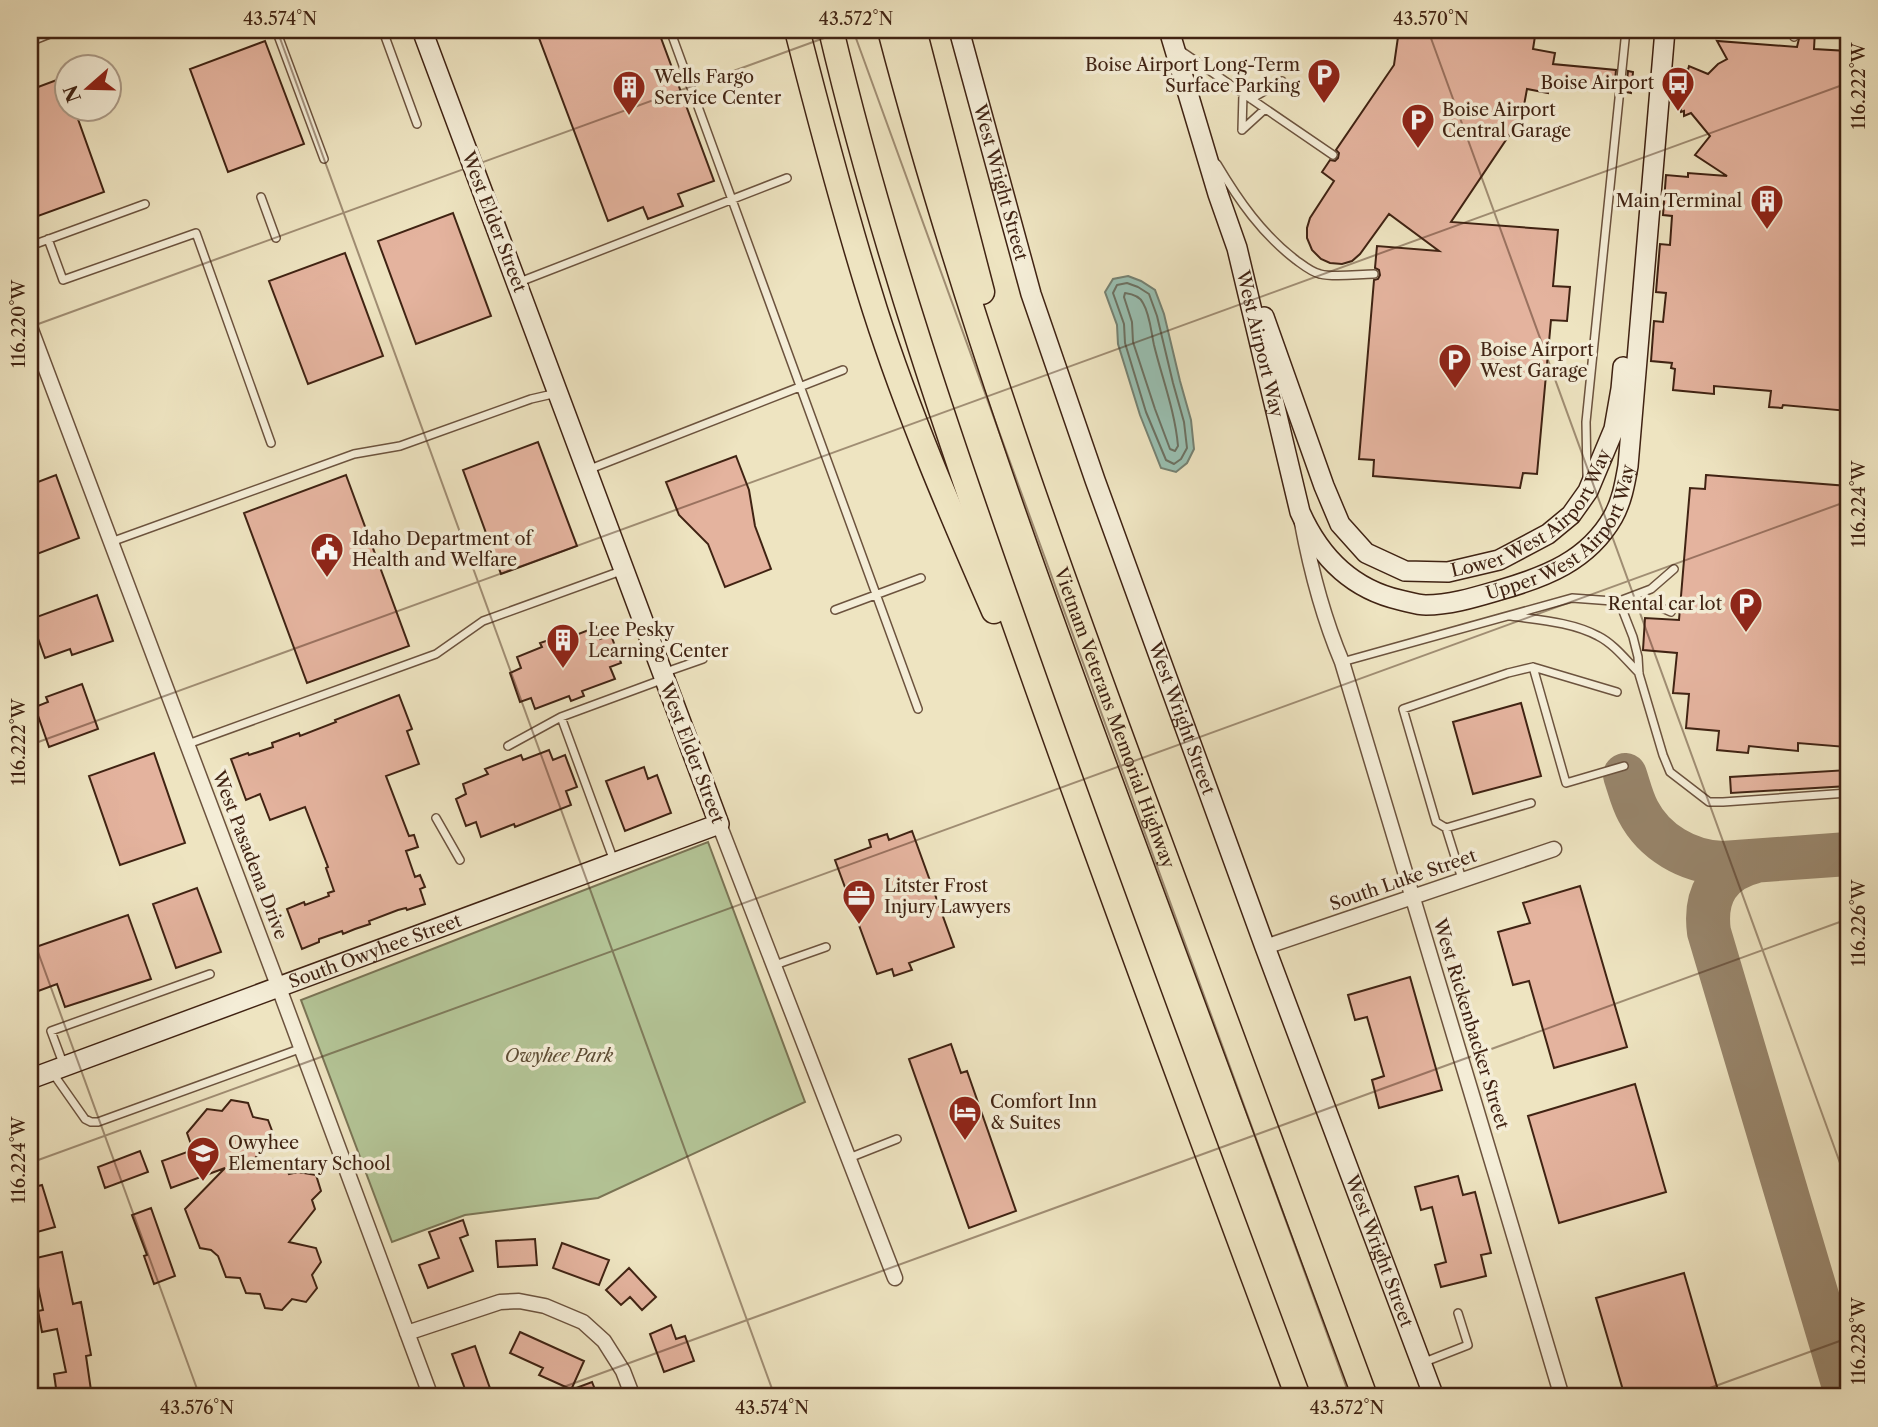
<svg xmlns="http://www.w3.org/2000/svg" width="1878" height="1427" viewBox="0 0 1878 1427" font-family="'Libre Caslon Text',serif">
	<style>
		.green { fill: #b4c597; stroke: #7a7455; stroke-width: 2 }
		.water { fill: #99bfb1; stroke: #758172; stroke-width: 2 }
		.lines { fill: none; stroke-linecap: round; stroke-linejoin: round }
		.shore { stroke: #6c7162; stroke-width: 2 }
		.taxiway { stroke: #97846a; stroke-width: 44 }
		.building { fill: #e4b39e; stroke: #402313; stroke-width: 2 }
		.lane-casing { stroke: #6c533e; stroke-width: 10 }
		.street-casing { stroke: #6c533e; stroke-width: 17 }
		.secondary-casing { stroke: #402313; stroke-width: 22 }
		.highway-casing { stroke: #402313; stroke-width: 27 }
		.lane { stroke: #f4edd7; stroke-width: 7 }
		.street { stroke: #f4edd7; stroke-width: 14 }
		.secondary { stroke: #f4edd7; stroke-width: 19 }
		.highway { stroke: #eee4c1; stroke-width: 24 }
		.ticks { fill: none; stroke: #402313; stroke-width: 2; stroke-opacity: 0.45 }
		.labels { text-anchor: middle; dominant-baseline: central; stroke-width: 7; stroke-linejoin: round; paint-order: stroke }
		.poi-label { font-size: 18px; fill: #402313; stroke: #f4edd7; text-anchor: start }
		.street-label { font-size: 18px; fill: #402313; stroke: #f4edd7 }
		.park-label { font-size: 18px; font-style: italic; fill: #5d4c34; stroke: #f4edd7 }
		.neatline { fill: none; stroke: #402313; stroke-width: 2.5 }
		.ticks-label { font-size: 18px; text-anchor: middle; fill: #402313 }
	</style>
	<rect width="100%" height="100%" fill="#eee4c1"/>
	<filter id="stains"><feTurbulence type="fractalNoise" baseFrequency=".00286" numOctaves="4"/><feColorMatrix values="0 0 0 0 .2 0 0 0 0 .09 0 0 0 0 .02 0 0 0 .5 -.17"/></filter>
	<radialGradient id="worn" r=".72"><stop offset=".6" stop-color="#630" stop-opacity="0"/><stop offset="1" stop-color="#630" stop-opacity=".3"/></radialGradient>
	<path class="green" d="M708,842L805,1102L598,1198L465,1215L392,1242L301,1000Z"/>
	<path class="water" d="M1128,276L1141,281L1155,290L1164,314L1180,381L1191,420L1194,449L1187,463L1176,472L1161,468L1140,415L1118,344L1117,325L1105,292L1113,279Z"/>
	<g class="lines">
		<path class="shore" d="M1127,283L1138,287L1149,294L1157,316L1173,383L1184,422L1187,448L1181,459L1174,464L1166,460L1146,412L1125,343L1124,324L1113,293L1117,285Z
			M1125,293C1132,294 1140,296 1143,303C1150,315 1151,331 1154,345C1162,378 1175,411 1178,446L1175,451L1170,449L1155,409L1133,342L1132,322L1124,297Z"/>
		<path class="taxiway" d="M1625,775C1629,787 1632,800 1638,811C1654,842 1688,862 1723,863L1848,854
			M1756,861C1719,870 1704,895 1709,932L1847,1397"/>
	</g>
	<path class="building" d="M536,30H588L589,36L605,30H658L714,181L678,194L683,206L648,219L643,207L608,221Z
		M1399,30H1536L1533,49L1555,53L1553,64L1616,70L1614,91L1549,85L1548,93L1527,89L1522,116L1451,222L1558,230L1553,286L1570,287L1567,321L1551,320L1537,474L1523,473L1520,488L1373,476L1374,460L1359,459L1374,280L1378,279L1380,275L1379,270L1375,268L1377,246L1439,251L1389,214L1360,254L1352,261L1342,264L1330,263L1321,259L1312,250L1307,238V228L1310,218L1334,181L1322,172L1330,160L1335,161L1338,158L1339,153L1336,150L1394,65Z
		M1801,30H1815L1814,49L1848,51V411L1783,405L1782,408L1769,407L1771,391L1714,386V394L1673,390L1675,369L1671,368L1672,363L1651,361L1654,321L1663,322L1666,293L1656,292L1660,244L1670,245L1672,216L1663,215L1666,175L1688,177V173L1727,176L1695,155L1710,136L1691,113L1684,116V111L1681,112L1678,90L1685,69L1688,70L1689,66L1708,74L1718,64L1727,59L1717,41L1797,47Z
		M265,41L304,144L228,172L190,69Z
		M1628,71L1633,72L1631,93L1626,92Z
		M62,78L66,89V108H74L104,192L38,216L30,193V90Z
		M453,213L491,316L416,344L378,241Z
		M345,253L383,356L308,384L269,281Z
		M538,442L577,546L501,574L463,470Z
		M736,456L749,490L755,526L771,569L725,587L708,544L679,515L666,482Z
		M56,475L79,538L37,554L30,533V485Z
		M346,475L409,646L307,683L244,513Z
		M1706,475L1848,486V722L1846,747L1798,743V751L1749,746L1748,753L1717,750L1719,731L1686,728L1689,694L1673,693L1677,653L1643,650L1645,618L1679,620L1690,488L1705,489Z
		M97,595L113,641L72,655L70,649L45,658L31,619Z
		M596,627L600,639L611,635L621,663L610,667L615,679L582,691L584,696L571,701L569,696L535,709L531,698L520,702L510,673L521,668L517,657L542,647L540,643L569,633L571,637Z
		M82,684L98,729L49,747L35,707L48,702L46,697Z
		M399,695L412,729L407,731L419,764L386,776L409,836L414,835L418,847L406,851L415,877L420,875L425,887L420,889L425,904L407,910L406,908L398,910L369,921L370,924L355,929L343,934L342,931L319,939V942L302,949L287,909L304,902L305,905L329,896L328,893L334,891L326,868L328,867L305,807L270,820L260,794L246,800L231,759L248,753L249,755L273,747L272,743L299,733L300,736L336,722L335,720Z
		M1521,703L1541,776L1473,794L1453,722Z
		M549,750L553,760L565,755L577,787L566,791L571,805L515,827L514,824L481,837L476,822L466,826L456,799L466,794L463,784L488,774L485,769L521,755L523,760Z
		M154,753L185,843L120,865L89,776Z
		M644,767L648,779L657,775L671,813L625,831L606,781Z
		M1848,770V786L1731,793L1730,777Z
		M912,831L954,947L909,963L912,970L894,976L892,969L877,974L835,860L871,847L869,840L887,834L889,840Z
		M1580,886L1627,1047L1554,1068L1529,981L1513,985L1498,932L1530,923L1523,903Z
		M197,888L221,952L176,968L153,904Z
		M128,915L151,979L65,1007L57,984L30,994V949Z
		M1410,977L1442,1090L1379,1108L1372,1080L1384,1076L1367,1017L1355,1020L1348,995Z
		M951,1044L961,1073L967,1071L1016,1211L969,1228L909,1059Z
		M1635,1084L1666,1192L1559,1223L1528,1116Z
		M231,1100L248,1103L253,1117L268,1120L274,1136L256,1157L283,1161L289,1174L298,1172L316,1175L321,1191L312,1200L315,1209L289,1242L316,1248L321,1262L312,1275L317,1288L306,1302L292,1299L282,1310L265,1308L260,1294L246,1293L240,1278L226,1277L218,1256L211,1250L200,1248L185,1209L225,1168L171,1188L162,1161L193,1150L187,1133L207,1109L222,1111Z
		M140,1151L148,1172L105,1188L98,1167Z
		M1458,1176L1463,1195L1475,1192L1491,1253L1481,1255L1486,1276L1441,1287L1435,1265L1446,1262L1432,1207L1421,1210L1415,1187Z
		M42,1185L55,1227L30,1234V1188Z
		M151,1208L175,1276L154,1284L144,1256L147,1255L132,1215Z
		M463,1220L468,1235L460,1238L473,1271L428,1288L419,1265L439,1258L429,1232Z
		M535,1239L537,1265L498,1267L496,1241Z
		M562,1243L609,1260L599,1285L553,1268Z
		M62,1252L73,1304L81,1302L91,1355L86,1356L92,1397H65L64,1394L57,1395L54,1374L66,1372L57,1329L42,1332L38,1311L43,1310L32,1259Z
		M629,1268L656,1297L642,1310L630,1297L621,1305L606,1290Z
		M1684,1273L1720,1397H1625L1596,1298Z
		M671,1325L676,1339L685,1336L694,1361L664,1372L650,1334Z
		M520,1332L584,1361L571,1390L592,1382L598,1397H588L539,1375L543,1368L510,1353Z
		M475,1346L492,1394L484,1397H468L452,1354Z"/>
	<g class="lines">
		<defs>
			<path id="lane" d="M276,30L324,159
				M670,30L918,709
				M383,31L417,124
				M1794,37L1795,30
				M1181,51L1333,155
				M1251,99L1282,81
				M1242,130L1243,94
				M1242,130L1265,109
				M1217,164C1239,201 1262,234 1296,260C1303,265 1311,272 1320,274C1335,278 1359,274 1374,274
				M261,197L276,238
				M48,239L63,280L196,233L271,443
				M30,246L145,204
				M517,283L787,178
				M590,469L843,370
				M1587,476L1586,422L1626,30
				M111,542L354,454L400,446L531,399L557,393
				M1622,600L1651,589L1674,569
				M1619,601L1633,637L1638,657L1639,674L1663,755L1670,772L1709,802H1723L1848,793
				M835,610L921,578
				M1511,616C1539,620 1572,622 1598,636C1614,644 1626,660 1639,673
				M1342,662L1572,598L1653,604L1671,612
				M1533,667L1566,783L1624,766
				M663,673L703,659
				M561,717L614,861
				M188,744L436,654L483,621L621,571
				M508,746L561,717L664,679
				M436,818L460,860
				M1446,828L1531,803
				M1462,879L1446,828L1436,822L1403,709L1508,673L1533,667L1617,692
				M775,965L826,947
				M64,1066L51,1031L210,974
				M52,1072L85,1119L91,1122H98L302,1048
				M849,1158L897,1139
				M1422,1363L1468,1345L1458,1313"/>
			<path id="street" d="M30,38L50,30
				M30,327L279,988L431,1397
				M1302,523C1311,571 1323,617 1342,662L1496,1175L1562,1397
				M719,824L895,1278
				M1265,947L1554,849
				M407,1333L500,1302L519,1301L545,1306L583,1322L604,1341L623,1371L633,1397"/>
			<g id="secondary">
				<path id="s1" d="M959,30L1031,294L1095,480L1265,947L1434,1397"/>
				<path id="s2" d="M1169,30L1218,194L1237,248L1300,512C1320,557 1352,589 1400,600C1409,602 1418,605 1426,605C1451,605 1476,597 1500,590C1545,577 1588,561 1613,517C1622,501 1625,483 1628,466L1665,30"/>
				<path id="s3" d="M1264,317L1324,486L1340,524L1366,553L1405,571L1448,572L1499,560L1548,534L1571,515L1588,491L1614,429L1621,389L1623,367"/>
				<path id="s4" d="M30,1079L719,824L422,30"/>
			</g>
			<g id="highway">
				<path d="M797,30C821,124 846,218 875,310C908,413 951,513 994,611"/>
				<path d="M831,30C882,245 954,453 1028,661C1115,907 1207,1152 1298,1397"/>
				<path id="s5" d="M890,30C961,300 1056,562 1153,824C1224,1015 1295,1206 1365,1397"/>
				<path d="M914,30L982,292"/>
			</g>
		</defs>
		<use href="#lane" class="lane-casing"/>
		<use href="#street" class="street-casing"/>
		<use href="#secondary" class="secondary-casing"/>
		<use href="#highway" class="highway-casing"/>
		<use href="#lane" class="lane"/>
		<use href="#street" class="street"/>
		<use href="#secondary" class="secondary"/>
		<use href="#highway" class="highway"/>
	</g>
	<path class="ticks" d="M277,30L775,1397M853,30L1350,1397M1428,30L1848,1185M30,327L846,30M30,745L1848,83M30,930L200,1397M30,1163L1848,501M536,1397L1848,919M1685,1397L1848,1338"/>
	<defs>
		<symbol id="parking-pin" viewBox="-11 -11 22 30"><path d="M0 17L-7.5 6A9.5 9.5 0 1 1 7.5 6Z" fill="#8f2418" stroke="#f4edd7"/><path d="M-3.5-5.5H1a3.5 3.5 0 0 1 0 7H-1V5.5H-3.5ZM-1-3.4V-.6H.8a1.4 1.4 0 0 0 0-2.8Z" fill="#fff"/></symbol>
		<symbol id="bus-pin" viewBox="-11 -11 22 30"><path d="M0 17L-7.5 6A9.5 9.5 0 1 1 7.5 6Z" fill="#8f2418" stroke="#f4edd7"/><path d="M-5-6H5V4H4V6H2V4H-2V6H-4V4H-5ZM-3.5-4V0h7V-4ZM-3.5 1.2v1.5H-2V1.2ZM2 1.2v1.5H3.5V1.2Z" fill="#fff"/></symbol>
		<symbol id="building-pin" viewBox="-11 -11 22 30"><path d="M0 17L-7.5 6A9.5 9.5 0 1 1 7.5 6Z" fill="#8f2418" stroke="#f4edd7"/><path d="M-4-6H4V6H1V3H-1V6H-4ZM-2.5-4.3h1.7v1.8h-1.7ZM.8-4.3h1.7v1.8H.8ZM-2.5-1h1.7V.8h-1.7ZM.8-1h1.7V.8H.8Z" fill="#fff"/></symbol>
		<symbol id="civic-pin" viewBox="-11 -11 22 30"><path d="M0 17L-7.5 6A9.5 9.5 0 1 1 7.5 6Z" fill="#8f2418" stroke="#f4edd7"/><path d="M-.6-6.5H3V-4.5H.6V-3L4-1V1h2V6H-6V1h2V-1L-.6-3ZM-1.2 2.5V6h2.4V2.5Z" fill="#fff"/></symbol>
		<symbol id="office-pin" viewBox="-11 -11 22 30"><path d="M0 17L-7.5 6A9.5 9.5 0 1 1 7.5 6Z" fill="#8f2418" stroke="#f4edd7"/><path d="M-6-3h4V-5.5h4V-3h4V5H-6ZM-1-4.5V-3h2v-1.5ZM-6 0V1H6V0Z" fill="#fff"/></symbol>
		<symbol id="hotel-pin" viewBox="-11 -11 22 30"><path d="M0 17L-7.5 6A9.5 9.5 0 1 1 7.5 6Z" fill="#8f2418" stroke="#f4edd7"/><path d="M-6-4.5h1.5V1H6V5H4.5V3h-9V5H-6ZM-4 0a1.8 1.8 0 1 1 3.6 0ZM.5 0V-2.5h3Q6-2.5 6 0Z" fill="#fff"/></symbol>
		<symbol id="school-pin" viewBox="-11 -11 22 30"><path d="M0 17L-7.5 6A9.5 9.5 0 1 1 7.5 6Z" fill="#8f2418" stroke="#f4edd7"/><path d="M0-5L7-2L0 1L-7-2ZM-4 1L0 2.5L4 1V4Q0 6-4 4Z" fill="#fff"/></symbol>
	</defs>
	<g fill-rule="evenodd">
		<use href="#parking-pin" x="1305" y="56" width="38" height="52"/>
		<use href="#bus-pin" x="1659" y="64" width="38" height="52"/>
		<use href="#building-pin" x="610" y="68" width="38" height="52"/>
		<use href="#parking-pin" x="1399" y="101" width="38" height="52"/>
		<use href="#building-pin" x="1748" y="182" width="38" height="52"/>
		<use href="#parking-pin" x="1436" y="341" width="38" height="52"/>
		<use href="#civic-pin" x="308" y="530" width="38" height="52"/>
		<use href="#parking-pin" x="1727" y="585" width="38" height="52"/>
		<use href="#building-pin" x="544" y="621" width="38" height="52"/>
		<use href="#office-pin" x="840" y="877" width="38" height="52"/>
		<use href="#hotel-pin" x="946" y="1093" width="38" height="52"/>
		<use href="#school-pin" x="184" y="1134" width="38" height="52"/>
	</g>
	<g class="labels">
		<g class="poi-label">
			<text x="1300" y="65" text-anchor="end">Boise Airport Long-Term<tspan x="1300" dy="21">Surface Parking</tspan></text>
			<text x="654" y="77">Wells Fargo<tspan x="654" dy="21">Service Center</tspan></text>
			<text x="1654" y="83" text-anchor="end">Boise Airport</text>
			<text x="1442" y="110">Boise Airport<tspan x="1442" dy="21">Central Garage</tspan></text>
			<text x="1742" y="201" text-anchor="end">Main Terminal</text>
			<text x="1480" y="350">Boise Airport<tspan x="1480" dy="21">West Garage</tspan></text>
			<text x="352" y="539">Idaho Department of<tspan x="352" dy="21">Health and Welfare</tspan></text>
			<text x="1722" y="604" text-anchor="end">Rental car lot</text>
			<text x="588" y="630">Lee Pesky<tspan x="588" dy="21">Learning Center</tspan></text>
			<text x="884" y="886">Litster Frost<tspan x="884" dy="21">Injury Lawyers</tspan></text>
			<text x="990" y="1102">Comfort Inn<tspan x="990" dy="21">&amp; Suites</tspan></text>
			<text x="228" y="1143">Owyhee<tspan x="228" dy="21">Elementary School</tspan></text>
		</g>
		<g class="street-label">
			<text stroke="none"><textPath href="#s1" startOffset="158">West Wright Street</textPath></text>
			<text transform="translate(494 222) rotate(69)">West Elder Street</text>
			<text stroke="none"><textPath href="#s2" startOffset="327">West Airport Way</textPath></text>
			<text stroke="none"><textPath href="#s3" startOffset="453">Lower West Airport Way</textPath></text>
			<text stroke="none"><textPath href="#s2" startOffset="830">Upper West Airport Way</textPath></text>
			<text stroke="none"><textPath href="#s5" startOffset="724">Vietnam Veterans Memorial Highway</textPath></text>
			<text stroke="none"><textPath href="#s1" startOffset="724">West Wright Street</textPath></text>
			<text transform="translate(692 753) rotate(69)">West Elder Street</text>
			<text transform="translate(250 855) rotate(69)">West Pasadena Drive</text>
			<text transform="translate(1403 880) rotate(-19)">South Luke Street</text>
			<text stroke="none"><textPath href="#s4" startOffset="368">South Owyhee Street</textPath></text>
			<text transform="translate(1471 1024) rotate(73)">West Rickenbacker Street</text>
			<text stroke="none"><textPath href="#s1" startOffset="1292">West Wright Street</textPath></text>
		</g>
		<g class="park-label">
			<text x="559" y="1056">Owyhee Park</text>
		</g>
	</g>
	<rect width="1878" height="1427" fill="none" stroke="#eee4c1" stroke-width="77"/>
	<g transform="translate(88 88) rotate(250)"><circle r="33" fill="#f4edd7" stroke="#ac9c89" stroke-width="2"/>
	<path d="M0-5L12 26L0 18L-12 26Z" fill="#8f2418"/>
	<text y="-10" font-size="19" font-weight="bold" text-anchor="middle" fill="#402313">N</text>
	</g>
	<rect x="38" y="38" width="1802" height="1350" class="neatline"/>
	<g class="ticks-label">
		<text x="280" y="25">43.574°N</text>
		<text x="856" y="25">43.572°N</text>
		<text x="1431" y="25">43.570°N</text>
		<text transform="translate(1859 86) rotate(-90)" y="6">116.222°W</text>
		<text transform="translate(19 324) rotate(-90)" y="6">116.220°W</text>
		<text transform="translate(1859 504) rotate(-90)" y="6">116.224°W</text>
		<text transform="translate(19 742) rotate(-90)" y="6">116.222°W</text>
		<text transform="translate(1859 923) rotate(-90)" y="6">116.226°W</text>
		<text transform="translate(19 1160) rotate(-90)" y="6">116.224°W</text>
		<text transform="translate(1859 1341) rotate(-90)" y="6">116.228°W</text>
		<text x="197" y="1414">43.576°N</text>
		<text x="772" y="1414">43.574°N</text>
		<text x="1347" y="1414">43.572°N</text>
	</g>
	<rect width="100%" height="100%" filter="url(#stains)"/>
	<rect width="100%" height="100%" fill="url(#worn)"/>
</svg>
